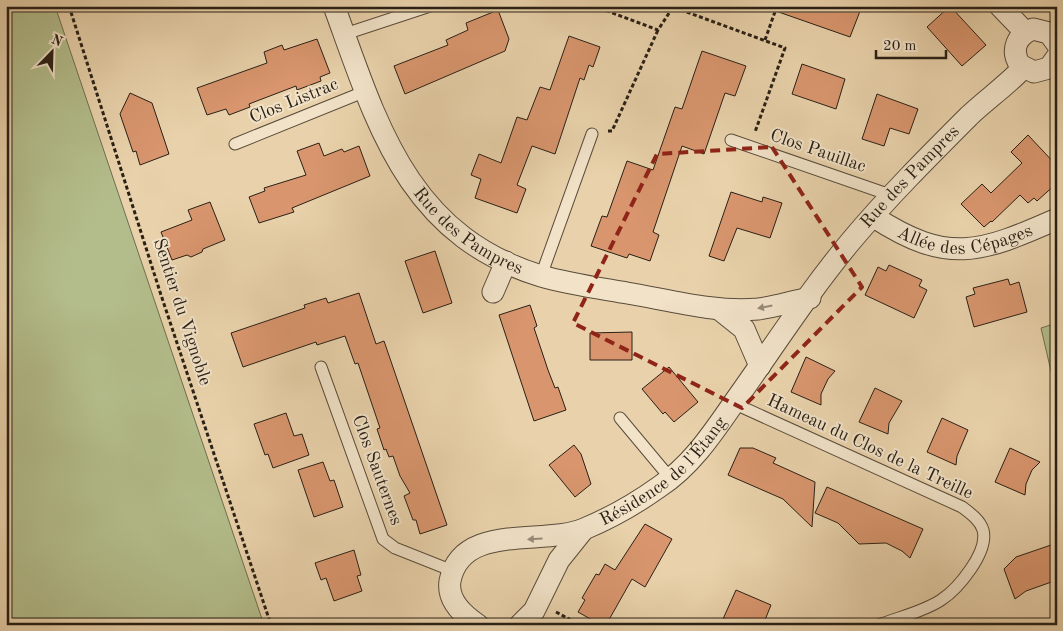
<svg xmlns="http://www.w3.org/2000/svg" width="1063" height="631" viewBox="0 0 1063 631" font-family="'Old Standard TT',serif">
	<style>
		.green { fill: #b3bd8b; stroke: #6e6e50 }
		.building { fill: #d9966e; stroke: #292016 }
		.lines { fill: none; stroke-linecap: round; stroke-linejoin: round }
		.lane-casing { stroke: #594c3b; stroke-width: 13 }
		.street-casing { stroke: #594c3b; stroke-width: 23 }
		.path { stroke: #292016; stroke-width: 3; stroke-dasharray: 4 2.5; stroke-linecap: butt }
		.lane { stroke: #f1e2c8; stroke-width: 11 }
		.street { stroke: #f1e2c8; stroke-width: 21 }
		.oneway { fill: #978b78 }
		.marked { fill: none; stroke: #8f2418; stroke-width: 4; stroke-dasharray: 10 6; stroke-linejoin: round }
		.labels { text-anchor: middle; dominant-baseline: central; stroke-width: 4; stroke-linejoin: round; paint-order: stroke }
		.street-label { font-size: 18px; fill: #292016; stroke: #f1e2c8 }
	</style>
	<rect width="100%" height="100%" fill="#e9d2ab"/>
	<filter id="stains"><feTurbulence type="fractalNoise" baseFrequency=".004" numOctaves="4"/><feColorMatrix values="0 0 0 0 .2 0 0 0 0 .09 0 0 0 0 .02 0 0 0 .5 -.17"/></filter>
	<radialGradient id="worn" r=".72"><stop offset=".6" stop-color="#630" stop-opacity="0"/><stop offset="1" stop-color="#630" stop-opacity=".3"/></radialGradient>
	<path class="green" d="M6,6H55L264,625H6Z
		M1057,323V397L1041,328Z"/>
	<path class="building" d="M771,6H862L850,37L770,9Z
		M950,6L986,45L962,66L927,27Z
		M498,10L509,39L505,51L405,94L394,66L448,45L446,40L468,30L466,23Z
		M569,36L600,47L593,67L589,65L584,80L580,78L555,154L532,146L517,185L526,189L517,213L475,198L481,179L471,175L479,154L501,163L517,117L527,120L540,87L550,90Z
		M317,39L330,73L320,77L321,81L297,90L296,86L249,104L250,107L229,115L226,109L207,115L197,88L267,63L264,52L282,45L284,50Z
		M702,51L746,66L735,96L725,93L704,154L682,146L653,232L659,235L650,261L629,254L627,258L591,246L602,216L607,217L627,161L653,170L675,107L682,109Z
		M802,64L845,79L836,109L792,94Z
		M130,93L152,103L169,154L140,165L136,151L133,152L120,114Z
		M877,94L918,109L909,134L890,128L884,146L862,139Z
		M1028,135L1057,166V183L1037,201L1034,198L1028,203L1020,195L992,222L991,221L984,227L961,204L982,184L991,193L1022,163L1011,152Z
		M319,143L324,156L342,149L344,152L359,146L370,176L292,208L294,212L259,223L249,197L265,191L264,188L306,175L297,151Z
		M731,192L762,202L763,197L782,203L770,238L737,228L724,261L709,256Z
		M210,202L225,240L203,249L202,252L191,257L187,255L172,260L161,232L192,220L188,210Z
		M435,251L452,303L423,313L405,261Z
		M889,265L922,280L919,286L927,290L914,318L865,295L878,267L886,271Z
		M1008,279L1010,285L1019,282L1027,312L974,327L966,297L975,294L973,288Z
		M359,293L376,344L384,341L447,525L420,534L416,520H413L404,496L410,493L400,476L393,456L389,457L386,449L384,450L377,429L380,428L358,363L355,364L345,336L317,345L316,342L243,367L231,333L305,308L304,305L326,298L328,303Z
		M530,305L537,326L534,328L548,370L555,388L558,387L566,410L534,421L499,315Z
		M632,332V360H590V333Z
		M806,357L835,371L828,379L821,394V405L791,392Z
		M669,367L698,402L674,422L665,412L663,414L642,389Z
		M875,388L902,401L889,423L888,434L859,422Z
		M286,413L294,436L302,434L309,455L273,468L268,454L265,455L254,424Z
		M942,418L968,430L957,456L956,465L927,452Z
		M574,445L581,454L591,484L575,497L549,465Z
		M740,448H753L776,458L773,463L815,482L812,527L783,499L728,475Z
		M1010,448L1040,462L1032,470L1026,484L1025,495L995,482Z
		M323,462L330,481L334,480L343,507L314,517L298,470Z
		M827,487L923,529L910,558L902,551L886,543L859,544L838,523L815,513Z
		M645,524L672,539L645,587L632,579L606,625H601L578,612L585,600L582,598L596,574L599,575L605,564L615,570Z
		M1057,543V580L1026,591L1015,599L1004,569L1016,557Z
		M354,550L361,575L357,576L362,591L334,601L326,578L321,580L315,563Z
		M736,590L771,605L763,625H745L735,620L723,619Z"/>
	<g class="lines">
		<defs>
			<path id="lane" d="M345,34L430,6
				M731,140L893,196
				M235,144L366,91
				M541,276L592,134
				M321,367L383,539L395,548L453,571
				M733,403L962,507C970,513 980,520 983,530C989,552 958,589 941,600C923,612 899,617 879,625
				M620,418L671,479"/>
			<g id="street">
				<path id="s1" d="M334,6C377,124 407,235 541,276C569,284 598,288 627,293C669,300 715,313 758,309C775,307 793,301 810,298"/>
				<path d="M1000,6L1025,32"/>
				<path d="M1057,44L1049,33L1033,29C1017,35 1010,50 1020,65L1034,72L1049,68L1057,57"/>
				<path id="s2" d="M874,217C948,265 980,253 1057,219"/>
				<path d="M493,292L506,262"/>
				<path d="M719,309L744,329L760,366"/>
				<path id="s3" d="M478,625C463,615 447,600 450,581C461,522 544,546 584,529C608,519 638,502 659,487C694,464 716,428 740,394C776,343 811,289 851,241C887,198 929,156 969,116C987,99 1006,86 1023,68"/>
				<path d="M520,625L534,611L559,560L583,530"/>
			</g>
		</defs>
		<use href="#lane" class="lane-casing"/>
		<use href="#street" class="street-casing"/>
		<path class="path" d="M69,6L161,295L271,625
			M594,6L658,30L673,7L785,48L755,132
			M765,40L777,6
			M608,131H612L658,30
			M556,612L580,625"/>
		<use href="#lane" class="lane"/>
		<use href="#street" class="street"/>
	</g>
	<defs><path id="oneway-solid" d="M-6-.8H1V-3.2L6.5 0L1 3.2V.8H-6Z" transform="scale(1.25)"/></defs>
	<g class="oneway">
		<use href="#oneway-solid" transform="translate(765 307) rotate(169)"/>
		<use href="#oneway-solid" transform="translate(535 539) rotate(177)"/>
	</g>
	<path class="marked" d="M772,147L862,287L742,408L573,323L657,154Z"/>
	<g class="labels">
		<g class="street-label">
			<text transform="translate(294 101) rotate(-22)">Clos Listrac</text>
			<text transform="translate(818 151) rotate(19)">Clos Pauillac</text>
			<text stroke="none"><textPath href="#s3" startOffset="696">Rue des Pampres</textPath></text>
			<text stroke="none"><textPath href="#s1" startOffset="269">Rue des Pampres</textPath></text>
			<text stroke="none"><textPath href="#s2" startOffset="98">Allée des Cépages</textPath></text>
			<text transform="translate(182 312) rotate(72)">Sentier du Vignoble</text>
			<text transform="translate(870 447) rotate(25)">Hameau du Clos de la Treille</text>
			<text stroke="none"><textPath href="#s3" startOffset="309">Résidence de l'Étang</textPath></text>
			<text transform="translate(377 470) rotate(70)">Clos Sauternes</text>
		</g>
	</g>
	<rect width="1063" height="631" fill="none" stroke="#e9d2ab" stroke-width="25"/>
	<rect x="8" y="8" width="1048" height="616" fill="none" stroke="#292016" stroke-width="2.5"/>
	<rect x="12" y="12" width="1038" height="606" fill="none" stroke="#292016"/>
	<g transform="translate(52 52) rotate(23)" stroke="#f1e2c8" stroke-width="4" paint-order="stroke">
	<path d="M0-4L9 19L0 12L-9 19Z" fill="#292016"/>
	<text y="-8" font-size="14" font-weight="bold" text-anchor="middle" fill="#292016">N</text>
	</g>
	<path d="M876 50v8h70v-8" fill="none" stroke="#292016" stroke-width="2.5"/>
	<text x="883" y="50" font-size="15" fill="#292016" stroke="#f1e2c8" stroke-width="4" paint-order="stroke">20 m</text>
	<rect width="100%" height="100%" filter="url(#stains)"/>
	<rect width="100%" height="100%" fill="url(#worn)"/>
</svg>
